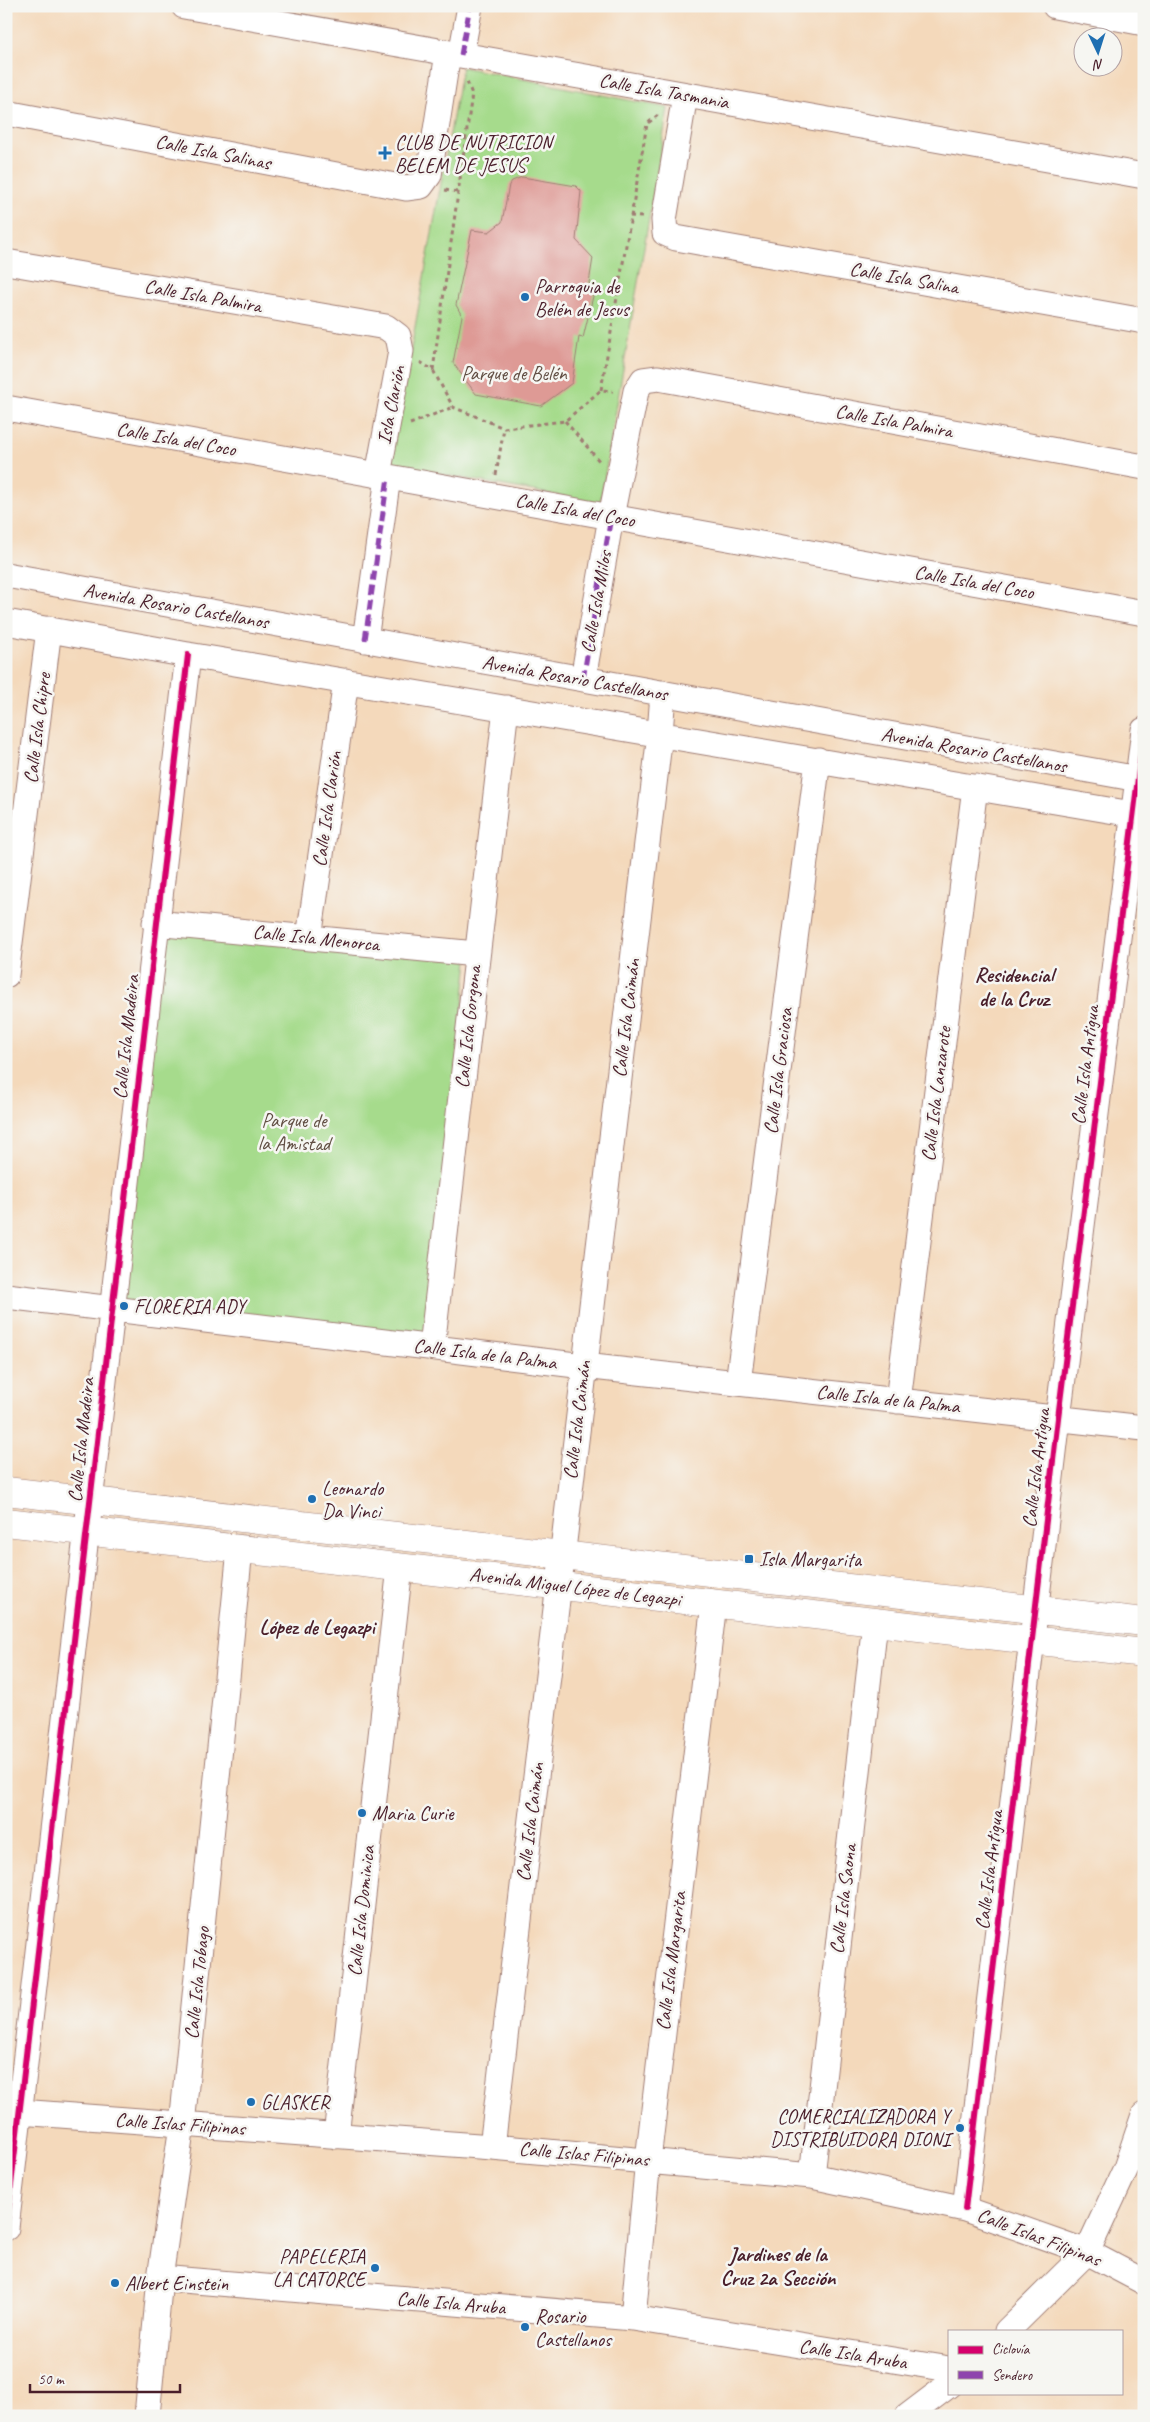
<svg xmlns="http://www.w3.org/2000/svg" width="1150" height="2422" viewBox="0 0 1150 2422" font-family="Caveat,sans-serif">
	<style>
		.green { fill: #a6db8c; stroke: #787d5c }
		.building { fill: #de9a95 }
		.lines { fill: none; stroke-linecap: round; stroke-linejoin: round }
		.minor-casing { stroke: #9f7c73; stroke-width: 27 }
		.major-casing { stroke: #9f7c73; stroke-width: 29 }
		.path { stroke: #9f7c73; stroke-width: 3; stroke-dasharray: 4 4; stroke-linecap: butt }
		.minor { stroke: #fff; stroke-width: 25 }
		.major { stroke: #fff; stroke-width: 28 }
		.quiet { stroke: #8e44ad; stroke-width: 5; stroke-dasharray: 10 5; stroke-linecap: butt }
		.cycleway-casing { stroke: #f6f6f2; stroke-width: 9 }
		.cycleway { stroke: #d6006c; stroke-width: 6 }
		.poi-dot { fill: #1f6fb2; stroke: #f6f6f2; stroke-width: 2 }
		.labels { text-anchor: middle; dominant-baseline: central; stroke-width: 5; stroke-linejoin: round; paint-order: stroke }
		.street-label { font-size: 20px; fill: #4a1f2b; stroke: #f6f6f2 }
		.poi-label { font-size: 20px; fill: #4a1f2b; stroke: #f6f6f2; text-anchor: start }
		.park-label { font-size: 20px; fill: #614e43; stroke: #f6f6f2 }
		.neighbourhood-label { font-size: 21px; font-weight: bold; fill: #4a1f2b; stroke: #f6f6f2 }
	</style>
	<rect width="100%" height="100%" fill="#f6f6f2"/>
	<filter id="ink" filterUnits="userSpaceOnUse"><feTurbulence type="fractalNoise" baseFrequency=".02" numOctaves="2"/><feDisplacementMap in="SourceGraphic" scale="10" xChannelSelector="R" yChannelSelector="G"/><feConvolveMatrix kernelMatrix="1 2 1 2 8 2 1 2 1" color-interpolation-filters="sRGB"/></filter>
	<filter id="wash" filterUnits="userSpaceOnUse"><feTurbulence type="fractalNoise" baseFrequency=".0096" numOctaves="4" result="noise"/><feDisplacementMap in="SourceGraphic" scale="20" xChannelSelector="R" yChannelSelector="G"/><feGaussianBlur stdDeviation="1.12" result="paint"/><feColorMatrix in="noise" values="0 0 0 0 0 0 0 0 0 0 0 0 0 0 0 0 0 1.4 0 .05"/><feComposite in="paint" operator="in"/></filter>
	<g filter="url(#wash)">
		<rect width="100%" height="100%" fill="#f4d9bb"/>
		<path class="green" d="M462,67L668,108L600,503L390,465Z
			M161,930L468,960L426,1340L119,1303Z"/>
		<g id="blocks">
			<path class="building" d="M522,177L576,186L581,191L576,240L593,258L589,283L595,288L583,338L579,337L572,383L541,406L476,394L453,363L462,316L456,305L472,230L489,232L502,222L509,185L512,181Z"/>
		</g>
	</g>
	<g filter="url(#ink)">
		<use href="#blocks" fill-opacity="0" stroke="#9f7c73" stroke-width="1"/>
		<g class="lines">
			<defs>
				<path id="minor" d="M184,6L1144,176
					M1055,6L1144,23
					M461,55L470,6
					M685,95L664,220L665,233L676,238L1144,321
					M6,113L406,188L421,186L429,175L448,53
					M6,262L386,327L398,336L401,351L378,475
					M6,408L1144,613
					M6,575L1144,780
					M6,622L188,655L1144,816
					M365,640L388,477
					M583,679L611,517L636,391L643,380L658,378L1144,467
					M155,923L476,954
					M309,938L346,681
					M6,975L49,629
					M6,1296L584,1366L1144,1428
					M432,1347L506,708
					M738,1383L818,760
					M898,1401L975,787
					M6,2111L492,2147L812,2176L965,2209L1087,2252L1144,2282
					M336,2136L400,1567
					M492,2147L660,734L663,693
					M812,2176L875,1622
					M965,2209L1058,1418L1144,730
					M6,2228L188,655
					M160,2278L633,2318L949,2369
					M633,2318L648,2160L714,1603
					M1007,2331L1087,2252L1126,2168L1144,2115
					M147,2416L160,2278L182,2125L240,1549
					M908,2416L949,2385"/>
				<path id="major" d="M6,1491L1144,1622
					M6,1522L1144,1653"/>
			</defs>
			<use href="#minor" class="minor-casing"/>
			<use href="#major" class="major-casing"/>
			<path class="path" d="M445,190L457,192
				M630,216L642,217
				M420,362L433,370L453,407L504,428L565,421L601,390L613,391
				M433,370L472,94L467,82
				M601,390L647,124L658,115
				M565,421L600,462
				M410,424L453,407
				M496,475L504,428"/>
			<use href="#minor" class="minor"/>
			<use href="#major" class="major"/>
			<path class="quiet" d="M461,55L470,6
				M365,640L388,477
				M583,679L611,517"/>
			<defs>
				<path id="cycleway" d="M965,2209L1058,1418L1144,730
					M6,2228L188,655"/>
			</defs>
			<use href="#cycleway" class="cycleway-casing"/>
			<use href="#cycleway" class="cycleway"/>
		</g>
	</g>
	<g class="poi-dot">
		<path d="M382.5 145.5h5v5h5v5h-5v5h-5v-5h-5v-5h5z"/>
		<circle cx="525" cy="297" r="5"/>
		<circle cx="124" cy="1306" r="5"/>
		<circle cx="312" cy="1499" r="5"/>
		<rect x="744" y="1554" width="10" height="10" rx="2.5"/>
		<circle cx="362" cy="1813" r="5"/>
		<circle cx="251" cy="2102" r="5"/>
		<circle cx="960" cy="2128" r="5"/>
		<circle cx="375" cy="2268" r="5"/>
		<circle cx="115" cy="2283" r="5"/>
		<circle cx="525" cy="2327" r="5"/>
	</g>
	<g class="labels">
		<g class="street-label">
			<text transform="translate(664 91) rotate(10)">Calle Isla Tasmania</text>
			<text transform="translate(213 152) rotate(11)">Calle Isla Salinas</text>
			<text transform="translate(904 278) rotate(10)">Calle Isla Salina</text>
			<text transform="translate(203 296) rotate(10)">Calle Isla Palmira</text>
			<text transform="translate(391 405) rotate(-79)">Isla Clarión</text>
			<text transform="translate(894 421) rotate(10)">Calle Isla Palmira</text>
			<text transform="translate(176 439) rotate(10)">Calle Isla del Coco</text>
			<text transform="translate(575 510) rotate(10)">Calle Isla del Coco</text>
			<text transform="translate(974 582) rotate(10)">Calle Isla del Coco</text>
			<text transform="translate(596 602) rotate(-80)">Calle Isla Milos</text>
			<text transform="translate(176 606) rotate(10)">Avenida Rosario Castellanos</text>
			<text transform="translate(575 678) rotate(10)">Avenida Rosario Castellanos</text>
			<text transform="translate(37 728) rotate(-83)">Calle Isla Chipre</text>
			<text transform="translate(974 750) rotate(10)">Avenida Rosario Castellanos</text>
			<text transform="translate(327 809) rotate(-82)">Calle Isla Clarión</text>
			<text transform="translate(316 938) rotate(6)">Calle Isla Menorca</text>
			<text transform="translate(626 1018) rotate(-83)">Calle Isla Caimán</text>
			<text transform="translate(468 1027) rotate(-84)">Calle Isla Gorgona</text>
			<text transform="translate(126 1037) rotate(-84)">Calle Isla Madeira</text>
			<text transform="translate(1085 1065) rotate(-83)">Calle Isla Antigua</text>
			<text transform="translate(778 1071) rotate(-83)">Calle Isla Graciosa</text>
			<text transform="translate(936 1094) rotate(-83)">Calle Isla Lanzarote</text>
			<text transform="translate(485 1354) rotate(7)">Calle Isla de la Palma</text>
			<text transform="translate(888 1399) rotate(6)">Calle Isla de la Palma</text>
			<text transform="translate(577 1420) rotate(-83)">Calle Isla Caimán</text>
			<text transform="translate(81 1440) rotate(-84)">Calle Isla Madeira</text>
			<text transform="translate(1036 1468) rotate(-83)">Calle Isla Antigua</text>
			<text transform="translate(575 1587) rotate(7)">Avenida Miguel López de Legazpi</text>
			<text transform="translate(530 1822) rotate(-83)">Calle Isla Caimán</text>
			<text transform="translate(989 1870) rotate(-83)">Calle Isla Antigua</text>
			<text transform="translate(843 1899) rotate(-83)">Calle Isla Saona</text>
			<text transform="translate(361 1911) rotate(-84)">Calle Isla Dominica</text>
			<text transform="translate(671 1961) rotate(-83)">Calle Isla Margarita</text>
			<text transform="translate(197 1983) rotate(-84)">Calle Isla Tobago</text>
			<text transform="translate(180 2124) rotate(4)">Calle Islas Filipinas</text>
			<text transform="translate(584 2154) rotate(5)">Calle Islas Filipinas</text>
			<text transform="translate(1039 2237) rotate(21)">Calle Islas Filipinas</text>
			<text transform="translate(451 2303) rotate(5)">Calle Isla Aruba</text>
			<text transform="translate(853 2354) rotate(9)">Calle Isla Aruba</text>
		</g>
		<g class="poi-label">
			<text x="395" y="142">CLUB DE NUTRICION<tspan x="395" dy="23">BELEM DE JESUS</tspan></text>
			<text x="535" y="286">Parroquia de<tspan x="535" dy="23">Belén de Jesus</tspan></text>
			<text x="134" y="1306">FLORERIA ADY</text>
			<text x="322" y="1488">Leonardo<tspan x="322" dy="23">Da Vinci</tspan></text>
			<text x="759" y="1559">Isla Margarita</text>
			<text x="372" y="1813">Maria Curie</text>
			<text x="261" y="2102">GLASKER</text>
			<text x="950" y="2116" text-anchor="end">COMERCIALIZADORA Y<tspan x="950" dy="23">DISTRIBUIDORA DIONI</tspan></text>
			<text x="365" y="2256" text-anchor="end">PAPELERIA<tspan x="365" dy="23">LA CATORCE</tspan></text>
			<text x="125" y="2283">Albert Einstein</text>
			<text x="535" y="2316">Rosario<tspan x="535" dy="23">Castellanos</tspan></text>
		</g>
		<g class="park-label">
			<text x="514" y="373">Parque de Belén</text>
			<text x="294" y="1120">Parque de<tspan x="294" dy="23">la Amistad</tspan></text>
		</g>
		<g class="neighbourhood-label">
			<text x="1014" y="975">Residencial<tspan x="1014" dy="24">de la Cruz</tspan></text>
			<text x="317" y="1627">López de Legazpi</text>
			<text x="778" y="2254">Jardines de la<tspan x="778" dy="24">Cruz 2a Sección</tspan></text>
		</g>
	</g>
	<rect width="1150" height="2422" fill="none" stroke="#f6f6f2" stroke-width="25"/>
	<rect x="948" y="2330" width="175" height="65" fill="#f6f6f2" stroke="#b1a0a2"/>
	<rect x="958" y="2346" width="25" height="8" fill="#d6006c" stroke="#b1a0a2"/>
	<text x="992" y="2354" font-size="15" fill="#4a1f2b">Ciclovía</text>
	<rect x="958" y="2371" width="25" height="8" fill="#8e44ad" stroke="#b1a0a2"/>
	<text x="992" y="2380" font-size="15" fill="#4a1f2b">Sendero</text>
	<g transform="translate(1098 52) rotate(176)"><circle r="24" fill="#f6f6f2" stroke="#b1a0a2"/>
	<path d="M0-4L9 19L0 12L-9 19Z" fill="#1f6fb2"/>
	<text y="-8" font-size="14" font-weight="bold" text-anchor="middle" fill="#4a1f2b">N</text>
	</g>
	<path d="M30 2384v8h150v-8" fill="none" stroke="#4a1f2b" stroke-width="2.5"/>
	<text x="38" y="2384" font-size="15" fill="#4a1f2b" stroke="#f6f6f2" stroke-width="4" paint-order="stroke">50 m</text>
</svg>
